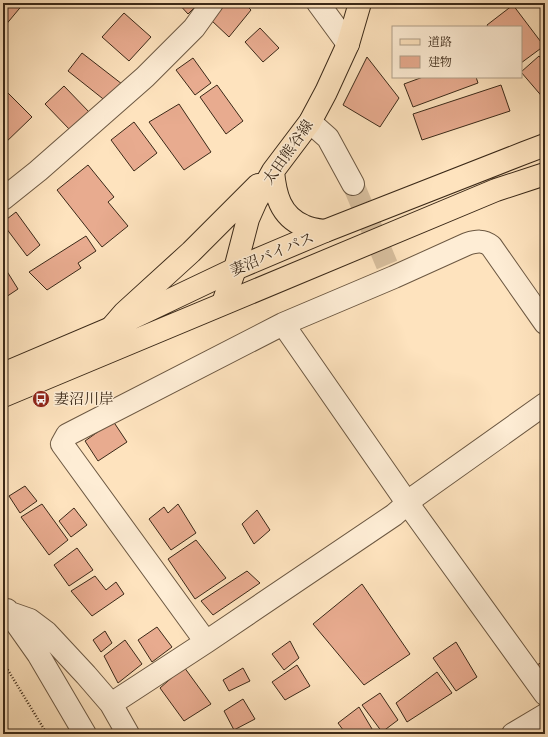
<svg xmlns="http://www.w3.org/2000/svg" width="548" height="737" viewBox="0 0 548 737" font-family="'IM FELL French Canon','Noto Serif JP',serif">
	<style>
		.building { fill: #e8ab8f; stroke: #3b2918 }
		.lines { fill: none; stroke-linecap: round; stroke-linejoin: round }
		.minor-tunnel { stroke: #d7be9d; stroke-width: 22; stroke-dasharray: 22 11; stroke-linecap: butt }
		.minor-casing { stroke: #6c5842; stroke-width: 24 }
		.major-casing { stroke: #3b2918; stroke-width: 24 }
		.highway-casing { stroke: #3b2918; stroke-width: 24 }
		.path { stroke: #3b2918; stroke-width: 2.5; stroke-dasharray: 1 2; stroke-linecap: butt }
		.minor { stroke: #feedd5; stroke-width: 22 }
		.major { stroke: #fee3be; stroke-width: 22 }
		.highway { stroke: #fee3be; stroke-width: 22 }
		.labels { text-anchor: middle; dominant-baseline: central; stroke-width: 3; stroke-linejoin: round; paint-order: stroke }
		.street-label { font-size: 15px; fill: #3b2918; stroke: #feedd5 }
		.poi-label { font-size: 15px; fill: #3b2918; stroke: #feedd5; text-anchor: start }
	</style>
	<rect width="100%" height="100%" fill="#fee3be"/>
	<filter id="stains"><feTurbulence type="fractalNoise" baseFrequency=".005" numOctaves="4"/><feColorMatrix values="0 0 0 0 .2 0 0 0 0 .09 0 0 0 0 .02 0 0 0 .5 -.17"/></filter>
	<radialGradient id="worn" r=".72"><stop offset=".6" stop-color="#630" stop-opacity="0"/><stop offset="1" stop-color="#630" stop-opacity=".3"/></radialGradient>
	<path class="building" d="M3,3H24L4,27L3,26Z
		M178,3H199L188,14Z
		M225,3H244L251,10L229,37L211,20Z
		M513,5L544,46L521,63V27H488L487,25Z
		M124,13L151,37L129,61L102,37Z
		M260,28L279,48L263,62L245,42Z
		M82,53L122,84L107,102L68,71Z
		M539,56L545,63V100L521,72Z
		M367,57L399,98L380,127L343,105Z
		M193,58L211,83L195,95L176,70Z
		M423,77H476L478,83L413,107L404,84Z
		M217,85L243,121L226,134L200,97Z
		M501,85L510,111L422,140L413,114Z
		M64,86L90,113L71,131L45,104Z
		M3,88L32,117L3,145Z
		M179,104L211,152L184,170L149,122Z
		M134,122L157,153L134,171L111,140Z
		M88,165L114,197L108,202L128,226L102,247L57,190Z
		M16,212L40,245L27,256L3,224V222Z
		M86,236L96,251L78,263L81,268L47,290L29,272Z
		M3,265L18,289L3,299Z
		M113,421L127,442L98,461L85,441Z
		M25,486L37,501L20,513L9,496Z
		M42,504L68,540L49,555L21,517Z
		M178,504L196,533L171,550L149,519L164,507L168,513Z
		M74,508L87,525L71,537L59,521Z
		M257,510L270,530L254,544L242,524Z
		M196,540L226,578L195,599L168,559Z
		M77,548L93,570L69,586L54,565Z
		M247,571L260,583L213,615L201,601Z
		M95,576L106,590L116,582L124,594L92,616L71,591Z
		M362,584L410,654L364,685L313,624Z
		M157,627L172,647L152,662L138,640Z
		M105,631L112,643L101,652L93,640Z
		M125,640L142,664L118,683L104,656Z
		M290,641L299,658L284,670L272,654Z
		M456,642L477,677L456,691L433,658Z
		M545,660V682L534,667Z
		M297,665L310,686L285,700L272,682Z
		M184,667L211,704L184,721L160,688Z
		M243,668L250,681L229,691L223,680Z
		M437,672L452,693L407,722L396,703Z
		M380,693L398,720L382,732L362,705Z
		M243,699L255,719L234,730L224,711Z
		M359,707L375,734H346L338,723Z"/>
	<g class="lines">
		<path class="minor-tunnel" d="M353,184L387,265"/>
		<defs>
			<path id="minor" d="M318,3L348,44
				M310,122L328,138L353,184
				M3,199L38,171L145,77L194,28L212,3
				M283,324L408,504L545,694
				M7,610L38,654L85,734
				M10,613L30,620L46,632L86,675L111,704L128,734
				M206,642L62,444L67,435L283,324L394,277L467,244C477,241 483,240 491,246L545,323
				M111,704L206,642L394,515L417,495L545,404
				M513,734L545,715"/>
			<path id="major" d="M273,171C275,194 280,216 304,226C310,229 318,230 325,231
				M223,303L235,269L248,219L256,201L273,171L310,122L326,92L348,44L360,3
				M111,328L124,313L191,252L258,185"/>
			<path id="highway" d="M3,374L111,328L235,269L325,231L524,153L545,145
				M3,396L496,190L545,174"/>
		</defs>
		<use href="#minor" class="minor-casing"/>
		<use href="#major" class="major-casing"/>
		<use href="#highway" class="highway-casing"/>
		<path class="path" d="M3,662L47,734"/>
		<use href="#minor" class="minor"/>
		<use href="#major" class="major"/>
		<use href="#highway" class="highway"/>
	</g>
	<defs>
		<symbol id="bus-disc" viewBox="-11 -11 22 22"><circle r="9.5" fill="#8f2418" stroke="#feedd5"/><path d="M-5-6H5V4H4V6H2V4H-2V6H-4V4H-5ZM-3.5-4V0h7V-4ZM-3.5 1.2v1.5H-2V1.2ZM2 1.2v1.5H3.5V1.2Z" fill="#fff"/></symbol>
	</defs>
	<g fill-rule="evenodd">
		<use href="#bus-disc" x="31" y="389" width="20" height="20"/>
	</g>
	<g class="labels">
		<g class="street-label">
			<text transform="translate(288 152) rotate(-55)">太田熊谷線</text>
			<text transform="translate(272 254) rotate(-23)">妻沼バイパス</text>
		</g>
		<g class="poi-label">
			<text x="54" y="399">妻沼川岸</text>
		</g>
	</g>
	<rect width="548" height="737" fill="none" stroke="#fee3be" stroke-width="16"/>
	<rect x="4" y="4" width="540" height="729" fill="none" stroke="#3b2918" stroke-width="2"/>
	<rect x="8" y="8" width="532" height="721" fill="none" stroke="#3b2918"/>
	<rect x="392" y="26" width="130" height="52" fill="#feedd5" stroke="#b09f89"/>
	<rect x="400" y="39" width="20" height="6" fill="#fee3be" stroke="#b09f89"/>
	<text x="428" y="46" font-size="12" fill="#3b2918">道路</text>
	<rect x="400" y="56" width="20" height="12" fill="#e8ab8f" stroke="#b09f89"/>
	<text x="428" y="66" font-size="12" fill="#3b2918">建物</text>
	<rect width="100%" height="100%" filter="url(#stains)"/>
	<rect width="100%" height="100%" fill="url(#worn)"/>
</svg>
